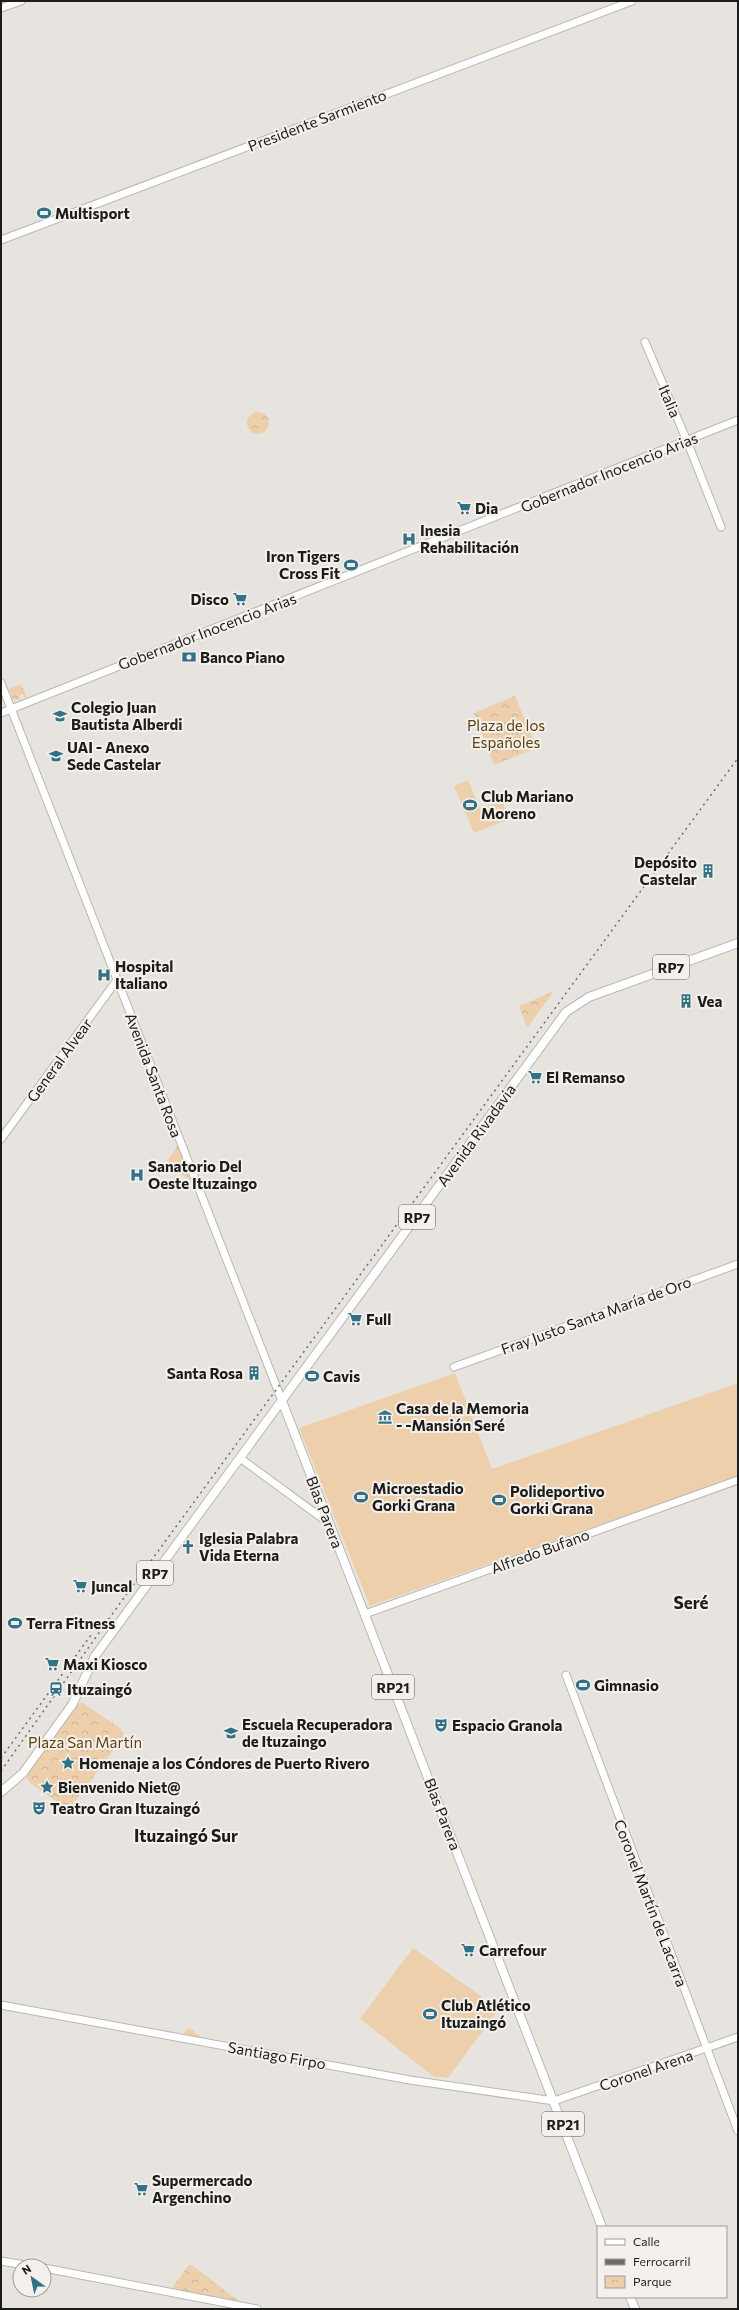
<svg xmlns="http://www.w3.org/2000/svg" width="739" height="2310" viewBox="0 0 739 2310" font-family="Commissioner,sans-serif">
	<style>
		.park { fill: url(#park-crowns) }
		.garden { fill: #edd0ab }
		.lines { fill: none; stroke-linecap: round; stroke-linejoin: round }
		.secondary-casing { stroke: #bab7b4; stroke-width: 9 }
		.primary-casing { stroke: #bab7b4; stroke-width: 10 }
		.secondary { stroke: #fff; stroke-width: 7 }
		.primary { stroke: #fff; stroke-width: 8 }
		.rail { stroke: #6f6d6b; stroke-width: 1.5; stroke-dasharray: 2 4; stroke-linecap: butt }
		.labels { text-anchor: middle; dominant-baseline: central; stroke-width: 4; stroke-linejoin: round; paint-order: stroke }
		.shield { fill: #f4f1ed; stroke: #5e5c5a; stroke-width: 1 }
		.shield-label { font-size: 14px; font-weight: bold; fill: #1d1c1b }
		.street-label { font-size: 15px; fill: #1d1c1b; stroke: #f4f1ed }
		.poi-label { font-size: 15px; font-weight: bold; fill: #1d1c1b; stroke: #f4f1ed; text-anchor: start }
		.park-label { font-size: 15px; fill: #60400e; stroke: #f4f1ed }
		.quarter-label { font-size: 17px; font-weight: bold; fill: #1d1c1b; stroke: #f4f1ed }
	</style>
	<defs>
		<pattern id="park-crowns" width="20" height="18" patternUnits="userSpaceOnUse"><rect width="20" height="18" fill="#edd0ab"/><path d="M2 6a3 3 0 1 1 6 0M12 15a3 3 0 1 1 6 0" fill="none" stroke="#cbb293"/></pattern>
	</defs>
	<rect width="100%" height="100%" fill="#e7e4e0"/>
	<path class="park" d="M247 423a11 11 0 1 1 22 0a11 11 0 1 1-22 0Z
		M21,684L27,697L25,698L23,694L19,696L20,700L13,699L9,689Z
		M515,696L537,748L494,765L474,713Z
		M554,991L527,1028L519,1006Z
		M177,1146L178,1147L190,1180L166,1163Z
		M79,1703H83L121,1729L124,1736L73,1804L66,1808L29,1782L26,1777Z
		M189,2028L203,2038L185,2034L184,2032Z
		M189,2265L193,2266L239,2301L171,2289Z"/>
	<path class="garden" d="M468,780L480,809L502,800L509,819L474,833L454,786Z
		M455,1373L492,1469L738,1383V1476L370,1606L299,1428Z
		M413,1948L499,2009L448,2078L433,2076L360,2019Z"/>
	<g class="lines">
		<defs>
			<path id="secondary" d="M1,8L21,1
				M1,240L632,1
				M645,342L687,441L721,527
				M1,683L282,1401
				M1,713L738,420
				M1,1139L117,980
				M454,1367L738,1264
				M240,1458L330,1524
				M365,1614L738,1480
				M566,1675L738,2131
				M1,2005L410,2080L554,2101L738,2037
				M1,2261L31,2266
				M44,2268L257,2309"/>
			<path id="primary" d="M282,1401L602,2227
				M1,1792L23,1773L72,1705L95,1656L566,1012L589,997L738,943
				M630,2297L635,2309"/>
		</defs>
		<use href="#secondary" class="secondary-casing"/>
		<use href="#primary" class="primary-casing"/>
		<use href="#secondary" class="secondary"/>
		<use href="#primary" class="primary"/>
		<path class="rail" d="M1,1758L91,1635
			M1,1771L118,1606L738,758"/>
	</g>
	<defs>
		<symbol id="stadium-bare" viewBox="-9 -9 18 18"><path d="M0-5a6.5 5 0 1 0 0 10a6.5 5 0 1 0 0-10ZM-3.5-1.8h7v3.6h-7Z" fill="#337187" stroke="#f4f1ed" stroke-width="2.5" paint-order="stroke"/></symbol>
		<symbol id="supermarket-bare" viewBox="-9 -9 18 18"><path d="M-6-5.5h2.5l.6 2H6L4.5 2H-2.5L-4.4-4H-6ZM-1.5 3.2a1.3 1.3 0 1 0 .1 0ZM3 3.2a1.3 1.3 0 1 0 .1 0Z" fill="#337187" stroke="#f4f1ed" stroke-width="2.5" paint-order="stroke"/></symbol>
		<symbol id="hospital-bare" viewBox="-9 -9 18 18"><path d="M-5-5h3v3.5h4V-5h3V5h-3V1.5h-4V5h-3Z" fill="#337187" stroke="#f4f1ed" stroke-width="2.5" paint-order="stroke"/></symbol>
		<symbol id="bank-bare" viewBox="-9 -9 18 18"><path d="M-6-4H6V4H-6ZM0-2.3a2.3 2.3 0 1 0 0 4.6a2.3 2.3 0 1 0 0-4.6Z" fill="#337187" stroke="#f4f1ed" stroke-width="2.5" paint-order="stroke"/></symbol>
		<symbol id="school-bare" viewBox="-9 -9 18 18"><path d="M0-5L7-2L0 1L-7-2ZM-4 1L0 2.5L4 1V4Q0 6-4 4Z" fill="#337187" stroke="#f4f1ed" stroke-width="2.5" paint-order="stroke"/></symbol>
		<symbol id="university-bare" viewBox="-9 -9 18 18"><path d="M0-5L7-2L0 1L-7-2ZM-4 1L0 2.5L4 1V4Q0 6-4 4Z" fill="#337187" stroke="#f4f1ed" stroke-width="2.5" paint-order="stroke"/></symbol>
		<symbol id="building-bare" viewBox="-9 -9 18 18"><path d="M-4-6H4V6H1V3H-1V6H-4ZM-2.5-4.3h1.7v1.8h-1.7ZM.8-4.3h1.7v1.8H.8ZM-2.5-1h1.7V.8h-1.7ZM.8-1h1.7V.8H.8Z" fill="#337187" stroke="#f4f1ed" stroke-width="2.5" paint-order="stroke"/></symbol>
		<symbol id="museum-bare" viewBox="-9 -9 18 18"><path d="M0-6L6-3V-2H-6V-3ZM-5-1h2V3h-2ZM-1-1h2V3h-2ZM3-1h2V3H3ZM-6 4H6V6H-6Z" fill="#337187" stroke="#f4f1ed" stroke-width="2.5" paint-order="stroke"/></symbol>
		<symbol id="church-bare" viewBox="-9 -9 18 18"><path d="M-1.2-6h2.4v3.5h3.3v2.4h-3.3V6h-2.4V-.1h-3.3v-2.4h3.3Z" fill="#337187" stroke="#f4f1ed" stroke-width="2.5" paint-order="stroke"/></symbol>
		<symbol id="station-bare" viewBox="-9 -9 18 18"><path d="M-3-6H3Q5-6 5-4V2Q5 4 3 4L4.5 6H3L1.5 4h-3L-3 6H-4.5L-3 4Q-5 4-5 2V-4Q-5-6-3-6ZM-3.5-4v3h7v-3ZM-3.5 1v1.5H-2V1ZM2 1v1.5H3.5V1Z" fill="#337187" stroke="#f4f1ed" stroke-width="2.5" paint-order="stroke"/></symbol>
		<symbol id="theatre-bare" viewBox="-9 -9 18 18"><path d="M-5-5.5Q0-4 5-5.5V0Q5 5 0 6Q-5 5-5 0ZM-3.3-2.5H-1v1.5H-3.3ZM1-2.5H3.3v1.5H1ZM-2.8 1Q0 5.5 2.8 1Z" fill="#337187" stroke="#f4f1ed" stroke-width="2.5" paint-order="stroke"/></symbol>
		<symbol id="sight-bare" viewBox="-9 -9 18 18"><path d="M0-6L1.8-2.2L6-1.7L2.9 1.2L3.7 5.4L0 3.3L-3.7 5.4L-2.9 1.2L-6-1.7L-1.8-2.2Z" fill="#337187" stroke="#f4f1ed" stroke-width="2.5" paint-order="stroke"/></symbol>
	</defs>
	<g fill-rule="evenodd">
		<use href="#stadium-bare" x="34" y="203" width="20" height="20"/>
		<use href="#supermarket-bare" x="454" y="498" width="20" height="20"/>
		<use href="#hospital-bare" x="399" y="529" width="20" height="20"/>
		<use href="#stadium-bare" x="341" y="555" width="20" height="20"/>
		<use href="#supermarket-bare" x="230" y="589" width="20" height="20"/>
		<use href="#bank-bare" x="179" y="647" width="20" height="20"/>
		<use href="#school-bare" x="50" y="706" width="20" height="20"/>
		<use href="#university-bare" x="46" y="746" width="20" height="20"/>
		<use href="#stadium-bare" x="460" y="795" width="20" height="20"/>
		<use href="#building-bare" x="698" y="861" width="20" height="20"/>
		<use href="#hospital-bare" x="94" y="965" width="20" height="20"/>
		<use href="#building-bare" x="676" y="991" width="20" height="20"/>
		<use href="#supermarket-bare" x="525" y="1067" width="20" height="20"/>
		<use href="#hospital-bare" x="127" y="1165" width="20" height="20"/>
		<use href="#supermarket-bare" x="345" y="1309" width="20" height="20"/>
		<use href="#building-bare" x="244" y="1363" width="20" height="20"/>
		<use href="#stadium-bare" x="302" y="1366" width="20" height="20"/>
		<use href="#museum-bare" x="375" y="1407" width="20" height="20"/>
		<use href="#stadium-bare" x="351" y="1487" width="20" height="20"/>
		<use href="#stadium-bare" x="489" y="1490" width="20" height="20"/>
		<use href="#church-bare" x="178" y="1537" width="20" height="20"/>
		<use href="#supermarket-bare" x="70" y="1576" width="20" height="20"/>
		<use href="#stadium-bare" x="5" y="1613" width="20" height="20"/>
		<use href="#supermarket-bare" x="42" y="1654" width="20" height="20"/>
		<use href="#stadium-bare" x="573" y="1675" width="20" height="20"/>
		<use href="#station-bare" x="46" y="1679" width="20" height="20"/>
		<use href="#theatre-bare" x="431" y="1715" width="20" height="20"/>
		<use href="#school-bare" x="221" y="1723" width="20" height="20"/>
		<use href="#sight-bare" x="58" y="1753" width="20" height="20"/>
		<use href="#sight-bare" x="37" y="1777" width="20" height="20"/>
		<use href="#theatre-bare" x="29" y="1798" width="20" height="20"/>
		<use href="#supermarket-bare" x="458" y="1940" width="20" height="20"/>
		<use href="#stadium-bare" x="420" y="2004" width="20" height="20"/>
		<use href="#supermarket-bare" x="131" y="2179" width="20" height="20"/>
	</g>
	<g class="labels">
		<g class="shield">
			<rect x="653" y="955" width="36" height="24" rx="3"/>
			<rect x="399" y="1205" width="36" height="24" rx="3"/>
			<rect x="137" y="1561" width="36" height="24" rx="3"/>
			<rect x="372" y="1675" width="42" height="24" rx="3"/>
			<rect x="542" y="2112" width="42" height="24" rx="3"/>
		</g>
		<g class="shield-label">
			<text x="671" y="967">RP7</text>
			<text x="417" y="1217">RP7</text>
			<text x="155" y="1573">RP7</text>
			<text x="393" y="1687">RP21</text>
			<text x="563" y="2124">RP21</text>
		</g>
		<g class="street-label">
			<text transform="translate(317 120) rotate(-21)">Presidente Sarmiento</text>
			<text transform="translate(670 401) rotate(67)">Italia</text>
			<text transform="translate(609 472) rotate(-22)">Gobernador Inocencio Arias</text>
			<text transform="translate(207 631) rotate(-21)">Gobernador Inocencio Arias</text>
			<text transform="translate(59 1060) rotate(-54)">General Alvear</text>
			<text transform="translate(154 1075) rotate(69)">Avenida Santa Rosa</text>
			<text transform="translate(476 1135) rotate(-54)">Avenida Rivadavia</text>
			<text transform="translate(596 1315) rotate(-20)">Fray Justo Santa María de Oro</text>
			<text transform="translate(325 1512) rotate(69)">Blas Parera</text>
			<text transform="translate(540 1551) rotate(-20)">Alfredo Bufano</text>
			<text transform="translate(443 1814) rotate(69)">Blas Parera</text>
			<text transform="translate(651 1903) rotate(69)">Coronel Martín de Lacarra</text>
			<text transform="translate(277 2055) rotate(10)">Santiago Firpo</text>
			<text transform="translate(646 2070) rotate(-19)">Coronel Arena</text>
		</g>
		<g class="poi-label">
			<text x="55" y="213">Multisport</text>
			<text x="475" y="508">Dia</text>
			<text x="420" y="530">Inesia<tspan x="420" dy="17">Rehabilitación</tspan></text>
			<text x="340" y="556" text-anchor="end">Iron Tigers<tspan x="340" dy="17">Cross Fit</tspan></text>
			<text x="229" y="599" text-anchor="end">Disco</text>
			<text x="200" y="657">Banco Piano</text>
			<text x="71" y="707">Colegio Juan<tspan x="71" dy="17">Bautista Alberdi</tspan></text>
			<text x="67" y="747">UAI - Anexo<tspan x="67" dy="17">Sede Castelar</tspan></text>
			<text x="481" y="796">Club Mariano<tspan x="481" dy="17">Moreno</tspan></text>
			<text x="697" y="862" text-anchor="end">Depósito<tspan x="697" dy="17">Castelar</tspan></text>
			<text x="115" y="966">Hospital<tspan x="115" dy="17">Italiano</tspan></text>
			<text x="697" y="1001">Vea</text>
			<text x="546" y="1077">El Remanso</text>
			<text x="148" y="1166">Sanatorio Del<tspan x="148" dy="17">Oeste Ituzaingo</tspan></text>
			<text x="366" y="1319">Full</text>
			<text x="243" y="1373" text-anchor="end">Santa Rosa</text>
			<text x="323" y="1376">Cavis</text>
			<text x="396" y="1408">Casa de la Memoria<tspan x="396" dy="17">- -Mansión Seré</tspan></text>
			<text x="372" y="1488">Microestadio<tspan x="372" dy="17">Gorki Grana</tspan></text>
			<text x="510" y="1491">Polideportivo<tspan x="510" dy="17">Gorki Grana</tspan></text>
			<text x="199" y="1538">Iglesia Palabra<tspan x="199" dy="17">Vida Eterna</tspan></text>
			<text x="91" y="1586">Juncal</text>
			<text x="26" y="1623">Terra Fitness</text>
			<text x="63" y="1664">Maxi Kiosco</text>
			<text x="594" y="1685">Gimnasio</text>
			<text x="67" y="1689">Ituzaingó</text>
			<text x="242" y="1724">Escuela Recuperadora<tspan x="242" dy="17">de Ituzaingo</tspan></text>
			<text x="452" y="1725">Espacio Granola</text>
			<text x="79" y="1763">Homenaje a los Cóndores de Puerto Rivero</text>
			<text x="58" y="1787">Bienvenido Niet@</text>
			<text x="50" y="1808">Teatro Gran Ituzaingó</text>
			<text x="479" y="1950">Carrefour</text>
			<text x="441" y="2005">Club Atlético<tspan x="441" dy="17">Ituzaingó</tspan></text>
			<text x="152" y="2180">Supermercado<tspan x="152" dy="17">Argenchino</tspan></text>
		</g>
		<g class="park-label">
			<text x="506" y="725">Plaza de los<tspan x="506" dy="17">Españoles</tspan></text>
			<text x="85" y="1742">Plaza San Martín</text>
		</g>
		<g class="quarter-label">
			<text x="691" y="1602">Seré</text>
			<text x="186" y="1835">Ituzaingó Sur</text>
		</g>
	</g>
	<rect width="739" height="2310" fill="none" stroke="#1d1c1b" stroke-width="4"/>
	<rect x="597" y="2226" width="130" height="72" fill="#f4f1ed" stroke="#9e9c99"/>
	<rect x="605" y="2239" width="20" height="6" fill="#ffffff" stroke="#9e9c99"/>
	<text x="633" y="2246" font-size="12" fill="#1d1c1b">Calle</text>
	<rect x="605" y="2259" width="20" height="6" fill="#6f6d6b" stroke="#9e9c99"/>
	<text x="633" y="2266" font-size="12" fill="#1d1c1b">Ferrocarril</text>
	<rect x="605" y="2276" width="20" height="12" fill="url(#park-crowns)" stroke="#9e9c99"/>
	<text x="633" y="2286" font-size="12" fill="#1d1c1b">Parque</text>
	<g transform="translate(32 2278) rotate(327)"><circle r="19" fill="#f4f1ed" stroke="#9e9c99"/>
	<path d="M0-3L7 15L0 10L-7 15Z" fill="#337187"/>
	<text y="-6" font-size="11" font-weight="bold" text-anchor="middle" fill="#1d1c1b">N</text>
	</g>
</svg>
